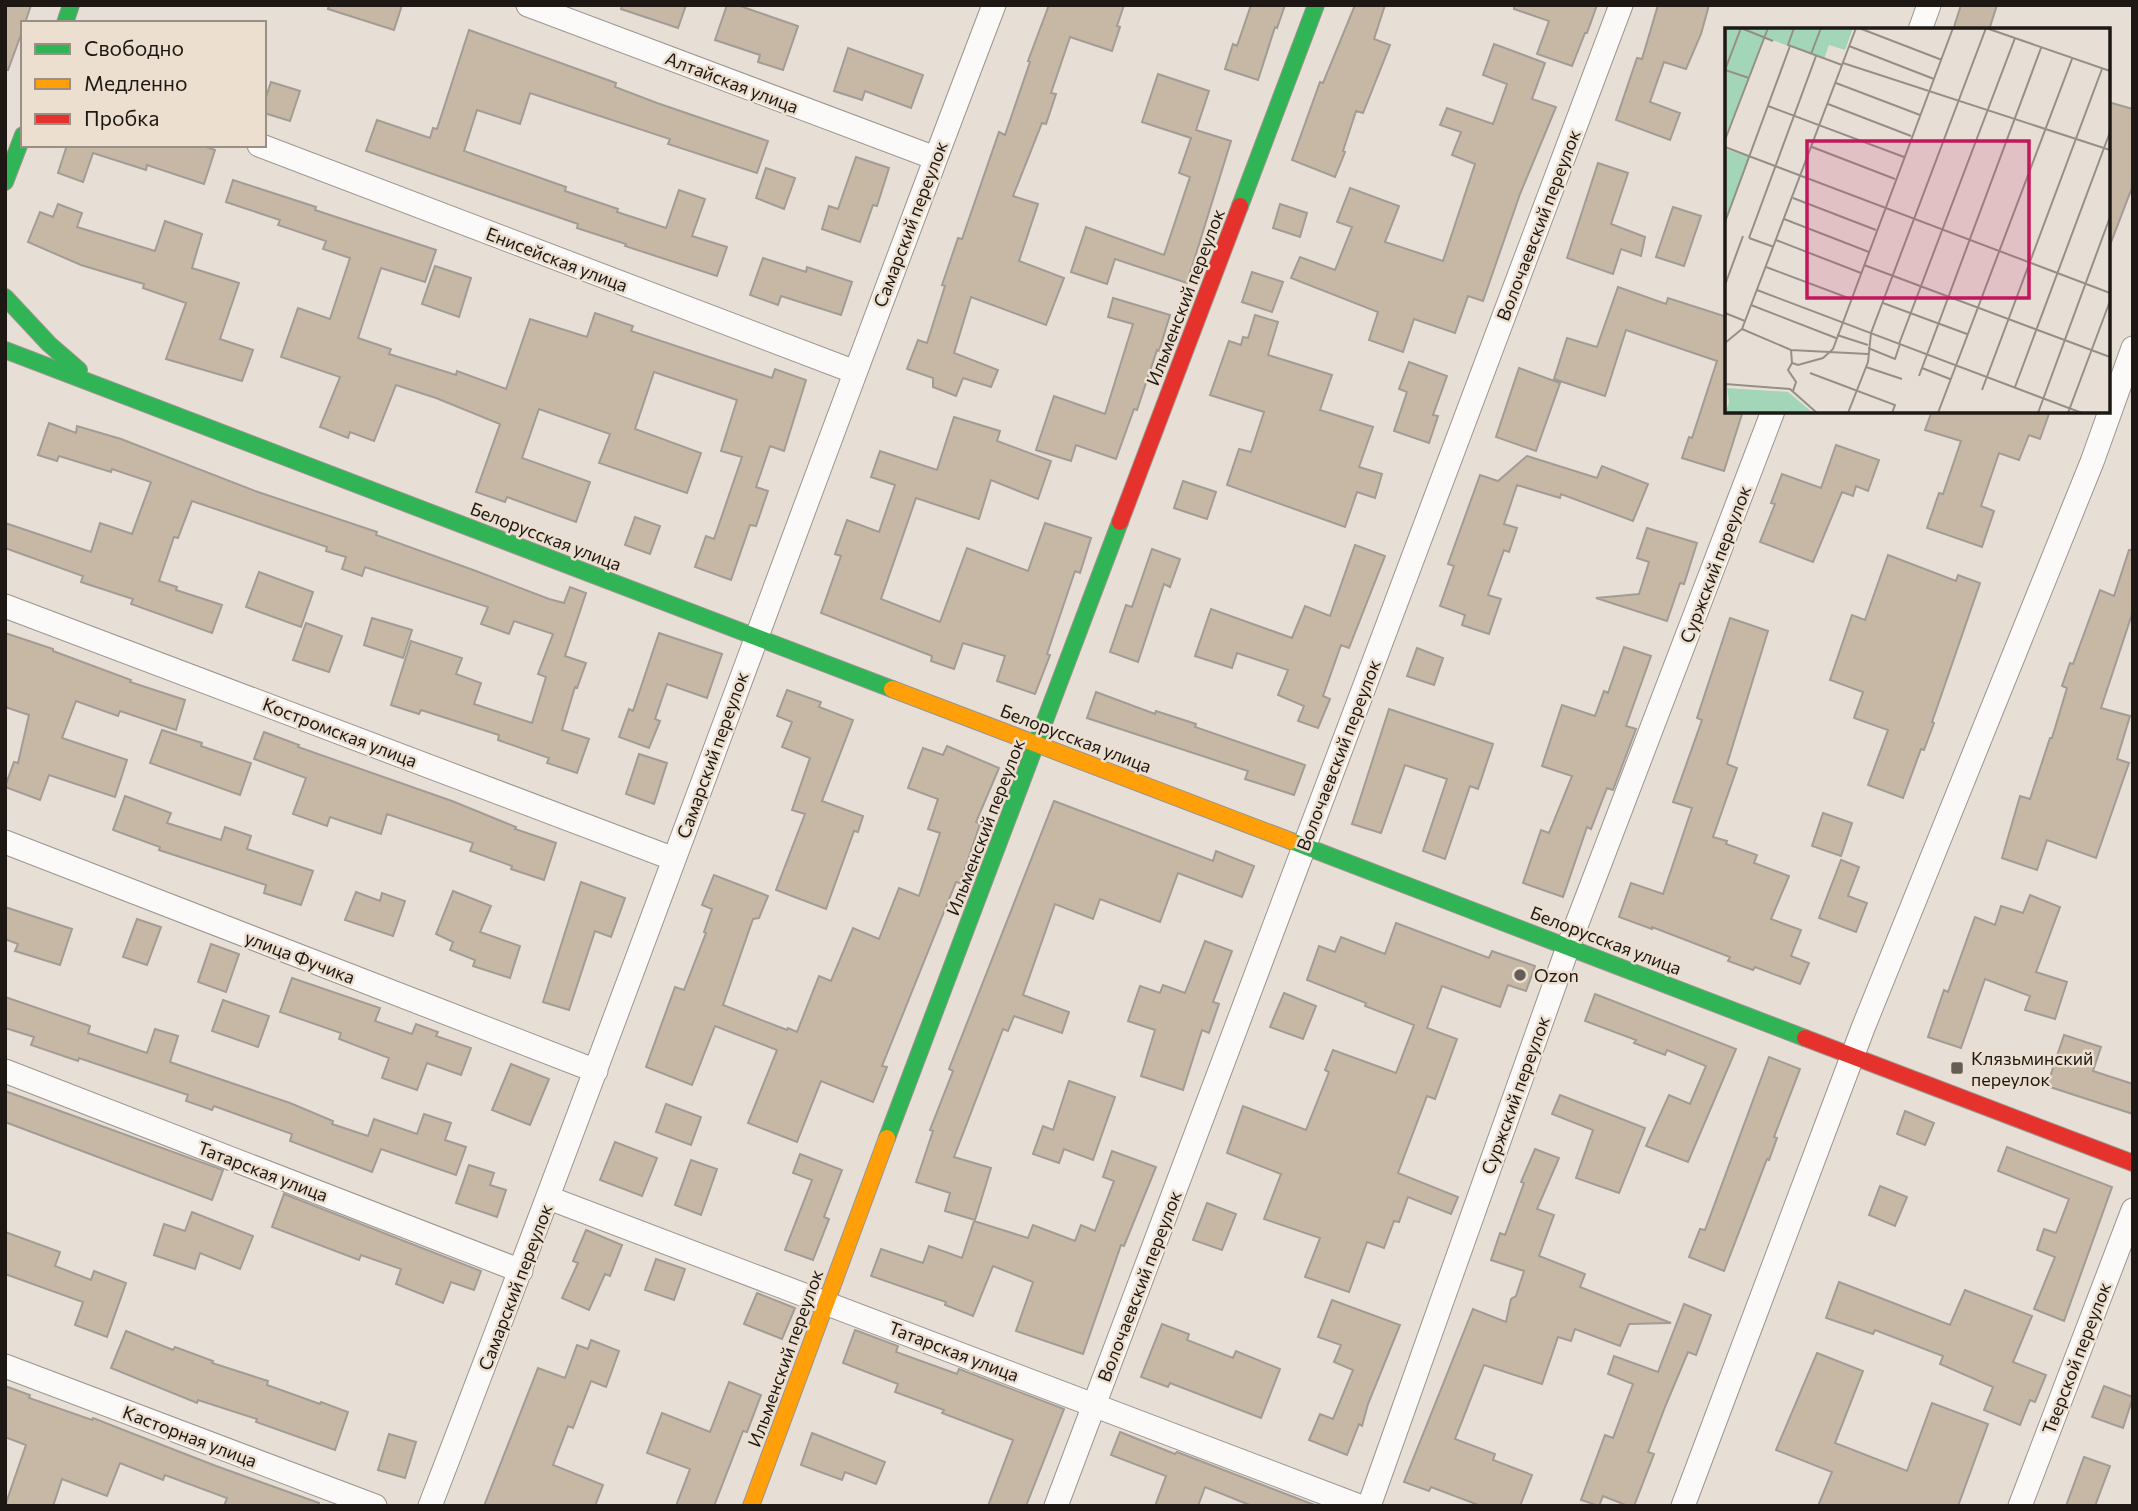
<svg xmlns="http://www.w3.org/2000/svg" width="2138" height="1511" viewBox="0 0 2138 1511" font-family="Commissioner,sans-serif">
	<style>
		.building { fill: #c7b8a6; stroke: #a29c95; stroke-width: 2 }
		.lines { fill: none; stroke-linecap: round; stroke-linejoin: round }
		.street-casing { stroke: #9b958e; stroke-width: 25 }
		.fast-casing { stroke: #9b958e; stroke-width: 18 }
		.slow-casing { stroke: #9b958e; stroke-width: 18 }
		.jam-casing { stroke: #9b958e; stroke-width: 18 }
		.street { stroke: #fbfaf9; stroke-width: 23 }
		.fast { stroke: #30b455; stroke-width: 16 }
		.slow { stroke: #ff9f0a; stroke-width: 16 }
		.jam { stroke: #e5322d; stroke-width: 16 }
		.poi-dot { fill: #645e57; stroke: #eddfd0; stroke-width: 2.5 }
		.labels { text-anchor: middle; dominant-baseline: central; stroke-width: 5; stroke-linejoin: round; paint-order: stroke }
		.street-label { font-size: 18px; fill: #1d1813; stroke: #eddfd0 }
		.poi-label { font-size: 18px; fill: #1d1813; stroke: #eddfd0; text-anchor: start }
		.inset-road { fill: none; stroke: #968f88; stroke-width: 2 }
		.view { fill: #c2185b; fill-opacity: 0.15; stroke: #c2185b; stroke-width: 3.5 }
		.inset-edge { fill: none; stroke: #1d1813; stroke-width: 3.5 }
	</style>
	<rect width="100%" height="100%" fill="#e7dfd6"/>
	<path class="building" d="M5,5H31L25,23H23V29L8,70H5Z
		M329,5H402L394,30L328,9Z
		M622,5H686L678,28L621,9Z
		M727,5H737L798,26L783,70L758,62L760,55L715,40Z
		M1049,5H1124L1117,26L1120,27L1112,51L1070,37L1051,93L1056,94L1046,124L1042,123L1013,196L1038,204L1019,261L1064,278L1046,325L971,297L954,353L998,370L991,387L963,378L956,396L933,387V378L907,369L918,340L927,343L945,286L942,285L958,238L962,239L999,132L1005,135L1030,62L1028,61Z
		M1251,5H1285L1277,28L1275,27L1258,80L1225,69L1233,44L1237,46Z
		M1355,5H1385L1374,39L1390,45L1363,113L1356,111L1343,151L1345,152L1335,177L1292,160L1320,82L1323,83Z
		M1514,5H1597L1587,33H1585L1572,66L1537,54L1549,21L1514,9Z
		M1658,5H1709L1701,34L1686,69L1664,62L1650,102L1680,113L1670,140L1616,120L1637,58L1642,59Z
		M1961,5H1997L1989,30H1953Z
		M469,30L616,83L615,87L657,103L768,141L757,173L668,144L670,139L530,93L520,124L477,110L464,151L566,187L565,191L618,209L617,212L666,228L679,190L705,199L692,236L727,247L717,276L625,246L626,244L577,228L578,224L366,151L377,120L430,138L433,128L437,129Z
		M1494,44L1545,63L1532,99L1556,107L1520,194L1483,301L1468,296L1455,333L1414,319L1403,352L1369,340L1378,312L1291,278L1300,257L1335,270L1352,227L1337,222L1350,188L1399,206L1385,242L1443,261L1475,164L1452,155L1461,132L1440,125L1447,108L1493,124L1507,84L1483,75Z
		M848,48L923,75L911,108L865,91L862,100L834,91Z
		M1158,74L1209,91L1196,130L1231,141L1187,283L1115,259L1107,284L1071,272L1086,227L1164,255L1190,177L1179,173L1191,138L1142,122Z
		M271,82L300,91L290,121L264,113V103Z
		M2108,102L2133,109V185L2110,245H2108Z
		M67,145H200L215,150L204,184L147,165L146,170L93,153L83,182L58,173Z
		M856,157L889,168L877,206L873,205L860,242L822,229L829,206L838,209Z
		M1598,163L1628,173L1611,224L1645,237L1641,256L1621,249L1613,274L1567,258Z
		M766,168L795,178L784,209L756,198Z
		M233,180L316,207L315,210L436,250L425,282L381,268L358,338L391,349L389,354L456,375L457,371L506,389L530,319L587,337L595,313L633,326L631,331L772,378L775,369L806,380L784,451L770,446L756,487L768,491L756,526L750,525L731,580L695,567L706,536L714,539L742,457L721,451L737,400L654,372L635,429L701,453L687,493L599,463L610,434L539,409L522,458L590,482L576,522L507,497L505,502L476,492L500,424L436,398L396,385L374,441L350,432L348,438L320,427L340,377L281,357L298,308L330,319L350,258L323,249L326,241L278,225L280,220L226,202Z
		M58,204L82,213L77,227L155,251L165,221L202,234L192,268L239,283L220,339L253,350L242,381L166,359L186,303L143,288L144,284L81,265L28,242L40,212L53,217Z
		M1280,204L1307,213L1300,237L1273,228Z
		M1673,207L1701,216L1684,266L1656,257Z
		M763,258L806,272L807,267L852,282L841,315L781,296L778,305L750,295Z
		M435,266L471,278L459,317L422,304Z
		M1252,272L1283,282L1272,312L1242,302Z
		M1618,287L1666,304L1668,298L1727,317V411L1742,414L1724,471L1682,458L1689,437L1692,438L1717,361L1626,330L1605,396L1554,379L1567,338L1597,347Z
		M1113,298L1170,315L1159,351L1157,350L1137,410L1134,409L1116,459L1076,445L1071,461L1036,450L1054,396L1105,414L1133,324L1108,317Z
		M1255,315L1278,322L1268,355L1332,375L1320,410L1373,427L1359,467L1382,474L1375,498L1357,492L1345,527L1227,485L1239,449L1251,452L1264,412L1210,395L1229,341L1241,345L1243,337L1248,338Z
		M1409,362L1447,376L1433,415L1438,416L1429,443L1394,431L1407,392L1399,389Z
		M1519,368L1560,383L1536,451L1496,437Z
		M1932,411H2050L2040,439L2029,435L2019,460L1999,453L1981,506L1994,511L1982,547L1927,528L1939,493L1943,494L1961,441L1925,430Z
		M954,417L1000,431L997,441L1051,461L1038,499L991,480L979,519L916,498L881,599L940,622L967,548L1028,571L1045,523L1091,538L1080,573L1075,571L1047,654L1050,655L1035,694L997,681L1005,656L963,643L954,669L931,661L932,656L821,613L841,556L835,554L847,520L879,532L895,485L871,477L880,451L937,470Z
		M49,423L76,433L77,426L121,439L258,492L377,532L376,535L476,571L549,599L564,603L570,587L586,593L565,656L586,663L577,688L575,687L562,730L589,739L577,773L547,763L549,758L498,740L499,735L421,710L419,714L391,705L411,641L462,658L456,674L481,683L474,704L532,723L546,677L538,674L553,634L514,621L509,634L481,624L488,607L365,567L362,576L342,569L346,557L326,551L327,547L192,501L178,538L174,537L159,581L177,587L176,590L222,605L212,633L131,604L133,599L81,582L83,576L5,548V523L91,552L100,523L132,534L151,482L112,469L111,472L59,456L57,461L38,455Z
		M1836,445L1879,460L1868,491L1856,486L1853,496L1842,492L1813,562L1760,542L1775,504L1771,503L1782,474L1821,488Z
		M1527,456L1597,478L1602,466L1648,484L1633,521L1561,494L1560,498L1517,485L1504,524L1517,528L1509,552L1504,550L1488,595L1501,599L1489,634L1462,625L1465,615L1440,606L1454,566L1448,564L1480,475L1498,481Z
		M1183,481L1216,492L1207,519L1174,508Z
		M635,517L660,526L650,554L625,545Z
		M1647,528L1697,543L1684,584L1680,583L1667,621L1596,598L1639,594L1649,562L1637,558Z
		M1355,545L1385,556L1349,648L1341,645L1323,696L1330,699L1318,728L1298,721L1304,706L1278,695L1288,670L1237,653L1232,668L1195,656L1211,609L1292,638L1305,606L1330,616Z
		M1152,549L1180,559L1170,587L1164,584L1138,662L1110,652L1126,605L1132,607Z
		M2129,550H2133V611L2101,708L2130,716L2117,759L2129,763L2096,858L2047,840L2037,870L2002,858L2020,796L2030,799L2050,738H2052L2067,688L2062,686L2070,663L2073,664L2100,590L2114,596Z
		M1888,555L1956,581L1958,575L1980,583L1932,722L1934,723L1924,750L1921,749L1903,798L1868,785L1888,730L1854,718L1863,692L1830,680L1852,615L1865,620Z
		M259,572L313,592L301,627L246,607Z
		M372,618L412,630L403,658L364,645Z
		M1730,618L1768,631L1727,764L1737,768L1713,837L1727,841L1726,844L1757,855L1754,863L1789,876L1771,919L1801,930L1791,956L1809,963L1800,984L1755,967L1753,970L1728,961L1730,957L1652,927V929L1619,917L1631,883L1663,894L1692,808L1673,802L1702,720L1697,718Z
		M306,623L342,636L329,672L293,660Z
		M5,633L53,649V651L131,680L130,682L185,700L176,730L120,711L118,716L76,701L62,738L127,760L115,797L49,775L40,800L5,787L14,762L18,763L29,715L5,707Z
		M659,633L722,654L707,698L667,684L655,719L660,721L649,748L619,737L629,709L633,711Z
		M1624,647L1651,656L1626,726L1636,729L1613,790L1607,788L1591,829L1587,827L1563,897L1523,883L1541,830L1549,833L1572,776L1542,766L1562,705L1595,716L1604,691L1608,693Z
		M1417,648L1443,658L1434,685L1407,676Z
		M787,690L821,702L819,707L853,720L822,801L863,816L858,832L854,831L826,909L776,890L805,814L792,810L810,758L782,747L792,722L777,716Z
		M1096,692L1155,714L1156,711L1196,724L1195,727L1305,765L1294,795L1245,779L1248,771L1087,718Z
		M1389,709L1493,744L1478,789L1470,786L1445,859L1423,851L1447,779L1405,765L1381,833L1352,824Z
		M162,730L202,743L201,746L251,763L240,795L150,763Z
		M264,732L299,745L298,747L452,801L516,827L515,829L556,843L544,880L511,869L512,866L470,851L473,843L387,814L381,834L330,817L327,826L293,814L306,778L254,759Z
		M947,746L999,768L976,822L980,824L960,883L956,882L882,1066L887,1067L873,1102L821,1081L797,1142L748,1123L777,1050L715,1026L692,1085L646,1067L675,987L684,990L706,933L704,932L712,909L702,905L714,875L768,896L759,918L753,919L723,1005L787,1030L788,1028L797,1032L819,976L831,981L853,928L879,939L899,888L919,896L940,833L928,829L938,799L908,788L923,748L943,755Z
		M639,754L667,763L654,804L626,794Z
		M125,796L171,813L167,823L221,840L225,827L251,836L247,849L313,871L301,905L264,893L266,885L159,850L160,847L113,830Z
		M1054,801L1213,861L1216,851L1254,866L1242,897L1178,873L1160,922L1100,899L1093,919L1055,904L1023,995L1069,1012L1062,1033L1014,1016L1008,1031L1003,1029L954,1157L991,1168L975,1220L945,1211L950,1193L916,1182L933,1131L930,1130L953,1071L949,1069Z
		M1823,813L1852,823L1841,856L1812,846Z
		M1841,860L1859,867L1848,896L1867,903L1856,932L1819,918Z
		M581,882L625,898L611,937L595,931L569,1010L543,1002Z
		M453,891L491,906L480,932L520,946L510,978L473,966L475,960L450,950L453,942L436,934Z
		M356,892L380,901L382,893L405,901L393,936L345,920Z
		M2030,895L2060,907L2036,972L2067,982L2055,1019L2025,1010L2030,996L1985,979L1961,1048L1928,1037L1944,990L1948,992L1975,917L1995,925L2001,906L2023,913Z
		M5,907L72,929L60,965L15,951L18,944L5,939Z
		M137,919L161,927L147,965L123,957Z
		M1396,923L1489,958L1492,951L1535,966L1526,991L1508,985L1500,1007L1442,986L1427,1028L1457,1039L1435,1099L1427,1096L1398,1173L1458,1197L1451,1214L1408,1197L1399,1222L1394,1221L1384,1248L1367,1242L1349,1292L1305,1277L1320,1238L1264,1219L1281,1174L1227,1153L1243,1106L1306,1130L1329,1072L1325,1070L1333,1050L1396,1073L1414,1025L1365,1006L1366,1003L1307,980L1319,946L1335,952L1341,937L1385,954Z
		M1205,941L1232,951L1213,1002L1219,1004L1209,1033L1202,1030L1183,1090L1141,1076L1155,1030L1128,1021L1140,986L1160,993L1163,985L1185,993Z
		M211,944L239,954L226,992L198,982Z
		M292,978L380,1008L375,1021L412,1034L416,1024L438,1032L436,1036L471,1048L461,1075L427,1063L417,1090L382,1078L389,1058L339,1039L341,1033L280,1012Z
		M1284,993L1316,1006L1303,1039L1270,1027Z
		M1595,994L1736,1049L1688,1162L1646,1146L1669,1095L1690,1104L1706,1066L1667,1050L1665,1055L1634,1043L1636,1040L1585,1021Z
		M5,997L90,1026L88,1033L147,1053L155,1029L178,1036L170,1062L290,1103L333,1121L332,1124L368,1136L374,1119L417,1134L424,1114L451,1123L445,1140L466,1147L456,1175L381,1149L372,1172L290,1141L292,1134L214,1106L212,1110L186,1101L188,1095L79,1058L78,1061L31,1045L34,1037L5,1028Z
		M223,1000L269,1016L258,1047L212,1031Z
		M2064,1035L2101,1047L2093,1071L2133,1084V1114L2047,1086Z
		M1769,1057L1800,1069L1774,1137L1777,1138L1769,1160L1767,1159L1724,1271L1689,1257L1700,1229L1705,1230Z
		M511,1064L549,1079L530,1125L492,1110Z
		M1069,1081L1115,1097L1093,1160L1064,1149L1059,1163L1033,1154L1043,1126L1053,1130Z
		M5,1091L223,1170L212,1200L5,1122Z
		M1560,1095L1645,1128L1619,1193L1576,1178L1593,1130L1552,1114Z
		M666,1104L701,1117L691,1145L656,1132Z
		M1905,1111L1934,1123L1925,1145L1897,1134Z
		M615,1142L657,1158L642,1196L600,1180Z
		M2007,1147L2112,1187L2064,1321L2034,1309L2055,1257L2037,1250L2044,1229L2056,1233L2069,1199L1998,1171Z
		M1535,1149L1559,1158L1537,1209L1554,1215L1539,1256L1585,1274L1580,1287L1671,1323L1629,1324L1620,1346L1575,1329L1571,1341L1558,1337L1542,1384L1484,1365L1455,1439L1495,1454L1493,1460L1532,1475L1520,1506H1481L1431,1487L1429,1491L1404,1482L1473,1309L1506,1322L1511,1299L1516,1296L1524,1271L1491,1260L1500,1233L1505,1235L1524,1183L1521,1182Z
		M1112,1151L1156,1167L1124,1246L1121,1245L1083,1354L1016,1331L1033,1282L993,1266L973,1316L945,1305L946,1302L871,1276L881,1249L923,1263L929,1246L962,1258L974,1221L1028,1238L1033,1225L1075,1241L1081,1225L1095,1231L1114,1181L1103,1177Z
		M800,1154L842,1170L824,1217L829,1219L813,1260L785,1250L812,1180L793,1173Z
		M691,1160L717,1169L701,1215L675,1205Z
		M469,1165L494,1173L490,1185L506,1190L497,1217L456,1203Z
		M1880,1186L1907,1197L1895,1226L1869,1215Z
		M284,1194L481,1271L474,1290L451,1282L443,1303L396,1284L401,1269L361,1255L359,1260L272,1227Z
		M1207,1203L1236,1214L1222,1250L1193,1240Z
		M192,1212L253,1236L240,1269L200,1253L195,1269L154,1255L164,1224L185,1231Z
		M586,1230L622,1245L610,1276L605,1274L589,1310L562,1298L578,1263L573,1261Z
		M5,1232L60,1252L55,1266L91,1280L94,1271L126,1283L107,1337L75,1325L83,1302L5,1274Z
		M656,1259L685,1269L674,1300L645,1290Z
		M1839,1282L1950,1325L1965,1290L2032,1316L2013,1362L2046,1375L2035,1402L2030,1400L2020,1425L1984,1410L1993,1387L1940,1364L1943,1356L1875,1330L1873,1334L1826,1318Z
		M757,1293L795,1308L782,1339L744,1324Z
		M1332,1300L1400,1325L1368,1404L1362,1426L1359,1424L1347,1455L1309,1440L1320,1414L1333,1419L1353,1370L1334,1362L1341,1345L1318,1337Z
		M1684,1304L1711,1315L1696,1355L1688,1352L1665,1407L1648,1452L1654,1454L1634,1506H1628L1603,1496L1599,1506L1581,1500L1605,1435L1613,1438L1633,1384L1608,1374L1614,1356L1658,1372Z
		M1162,1324L1189,1334L1187,1340L1233,1358L1236,1351L1280,1369L1261,1418L1170,1383L1168,1387L1141,1377Z
		M855,1330L898,1346L896,1352L957,1374L959,1369L1064,1409L1026,1506H988L1013,1440L942,1413L944,1410L895,1392L898,1384L843,1363Z
		M126,1331L173,1350L175,1347L213,1361L212,1363L268,1381L267,1385L320,1404L321,1402L348,1412L335,1450L256,1422L257,1419L198,1400L197,1403L111,1368Z
		M591,1340L619,1351L606,1387L591,1381L573,1428L568,1426L553,1465L603,1485L595,1506H484L538,1368L565,1378L577,1345L588,1349Z
		M1817,1353L1863,1371L1835,1443L1907,1471L1932,1403L1988,1424L1958,1506H1818L1832,1472L1776,1450Z
		M729,1382L761,1395L747,1432L743,1431L714,1506H676L690,1469L647,1453L662,1413L710,1432Z
		M5,1386L30,1395L29,1398L92,1420L93,1418L216,1466L319,1503V1506H224L227,1498L165,1475L163,1480L120,1463L107,1496L62,1479L53,1506H5L26,1445L5,1437Z
		M2104,1386L2133,1397L2123,1428L2092,1417Z
		M1120,1432L1175,1454L1177,1452L1317,1506H1252L1205,1487L1198,1506H1155L1166,1476L1111,1455Z
		M812,1433L885,1462L876,1484L845,1472L842,1480L801,1465Z
		M389,1434L416,1442L405,1478L378,1470Z
		M2084,1457L2110,1466L2095,1506H2066Z"/>
	<g class="lines">
		<defs>
			<path id="street" d="M528,5L935,158
				M1920,30L1929,5
				M259,145L855,372
				M5,606L674,859
				M5,842L596,1071
				M5,1071L521,1271
				M549,1198L1359,1506
				M5,1366L375,1506
				M430,1506C623,1007 803,504 994,5
				M1056,1506L1621,5
				M1369,1506L1568,947L1773,411
				M1683,1506L1863,1028L2092,462L2133,348
				M2020,1506L2133,1210"/>
			<path id="fast" d="M65,23L71,5
				M5,182L23,135
				M1240,206L1316,5
				M5,297L49,344L79,370
				M5,350L892,689
				M1291,841L1805,1038
				M887,1138L1120,522"/>
			<path id="slow" d="M892,689L1291,841
				M751,1506L887,1138"/>
			<path id="jam" d="M1120,522L1240,206
				M1805,1038L2133,1163"/>
		</defs>
		<use href="#street" class="street-casing"/>
		<use href="#fast" class="fast-casing"/>
		<use href="#slow" class="slow-casing"/>
		<use href="#jam" class="jam-casing"/>
		<use href="#street" class="street"/>
		<use href="#fast" class="fast"/>
		<use href="#slow" class="slow"/>
		<use href="#jam" class="jam"/>
	</g>
	<g class="poi-dot">
		<circle cx="1520" cy="975" r="7"/>
		<rect x="1950" y="1061" width="14" height="14" rx="3.5"/>
	</g>
	<g class="labels">
		<g class="street-label">
			<text transform="translate(732 82) rotate(21)">Алтайская улица</text>
			<text transform="translate(910 224) rotate(-69)">Самарский переулок</text>
			<text transform="translate(1538 225) rotate(-69)">Волочаевский переулок</text>
			<text transform="translate(557 259) rotate(21)">Енисейская улица</text>
			<text transform="translate(1185 297) rotate(-69)">Ильменский переулок</text>
			<text transform="translate(546 536) rotate(21)">Белорусская улица</text>
			<text transform="translate(1715 564) rotate(-69)">Суржский переулок</text>
			<text transform="translate(340 732) rotate(21)">Костромская улица</text>
			<text transform="translate(1076 738) rotate(21)">Белорусская улица</text>
			<text transform="translate(712 755) rotate(-70)">Самарский переулок</text>
			<text transform="translate(1338 755) rotate(-69)">Волочаевский переулок</text>
			<text transform="translate(985 827) rotate(-69)">Ильменский переулок</text>
			<text transform="translate(1606 940) rotate(21)">Белорусская улица</text>
			<text transform="translate(300 957) rotate(21)">улица Фучика</text>
			<text transform="translate(1515 1095) rotate(-70)">Суржский переулок</text>
			<text transform="translate(263 1171) rotate(21)">Татарская улица</text>
			<text transform="translate(1139 1286) rotate(-69)">Волочаевский переулок</text>
			<text transform="translate(515 1287) rotate(-69)">Самарский переулок</text>
			<text transform="translate(954 1351) rotate(21)">Татарская улица</text>
			<text transform="translate(785 1358) rotate(-70)">Ильменский переулок</text>
			<text transform="translate(2076 1358) rotate(-69)">Тверской переулок</text>
			<text transform="translate(190 1436) rotate(21)">Касторная улица</text>
		</g>
		<g class="poi-label">
			<text x="1534" y="975">Ozon</text>
			<text x="1971" y="1058">Клязьминский<tspan x="1971" dy="21">переулок</tspan></text>
		</g>
	</g>
	<g transform="translate(1725 28)">
		<rect width="385" height="385" fill="#e7dfd6"/>
		<path d="M0,0H128L120,22L104,17L99,31L39,9L0,110ZM0,121L25,129L0,196ZM2,360L63,364L88,385H0L4,374Z" fill="#a3d5b8"/>
		<path class="inset-road" d="M16,0L0,42L24,50M16,0L48,13M69,0L63,17L117,37M134,0L217,32M261,0L385,43M124,18L209,51M86,26L96,0M118,35L385,122M111,55L195,87M103,76L186,108M43,78L179,129M0,112L43,0M0,119L385,265M87,119L170,151M68,170L151,202M59,191L144,224M0,194L65,18M24,210L91,28M24,210L49,219M51,212L136,245M139,237L385,329M41,239L126,271M0,257L18,208M32,262L357,385M158,275L242,306M26,277L111,310M0,285L20,293M17,301L66,322L143,326M112,307L143,317M0,315L17,301L131,0M174,316L290,10M143,320L170,331L175,316M66,322L67,335L73,337L98,330L108,321L228,0M67,335L63,342L71,354L68,363M141,339L177,351M197,340L225,351M85,345L170,377L167,385M194,348L316,20M0,356L65,361L92,385M290,359L385,104M257,362L377,41M123,385L143,334L146,305L261,0M213,385L347,31M313,385L385,189M343,385L385,273"/>
		<path class="view" d="M82,113H304V270H82Z"/>
		<rect width="385" height="385" class="inset-edge"/>
	</g>
	<rect width="2138" height="1511" fill="none" stroke="#1d1813" stroke-width="14"/>
	<rect x="21" y="21" width="245" height="126" fill="#eddfd0" stroke="#9a8f84" stroke-width="2"/>
	<rect x="35" y="44" width="35" height="10" fill="#30b455" stroke="#9a8f84" stroke-width="2"/>
	<text x="84" y="56" font-size="21" fill="#1d1813">Свободно</text>
	<rect x="35" y="79" width="35" height="10" fill="#ff9f0a" stroke="#9a8f84" stroke-width="2"/>
	<text x="84" y="91" font-size="21" fill="#1d1813">Медленно</text>
	<rect x="35" y="114" width="35" height="10" fill="#e5322d" stroke="#9a8f84" stroke-width="2"/>
	<text x="84" y="126" font-size="21" fill="#1d1813">Пробка</text>
</svg>
